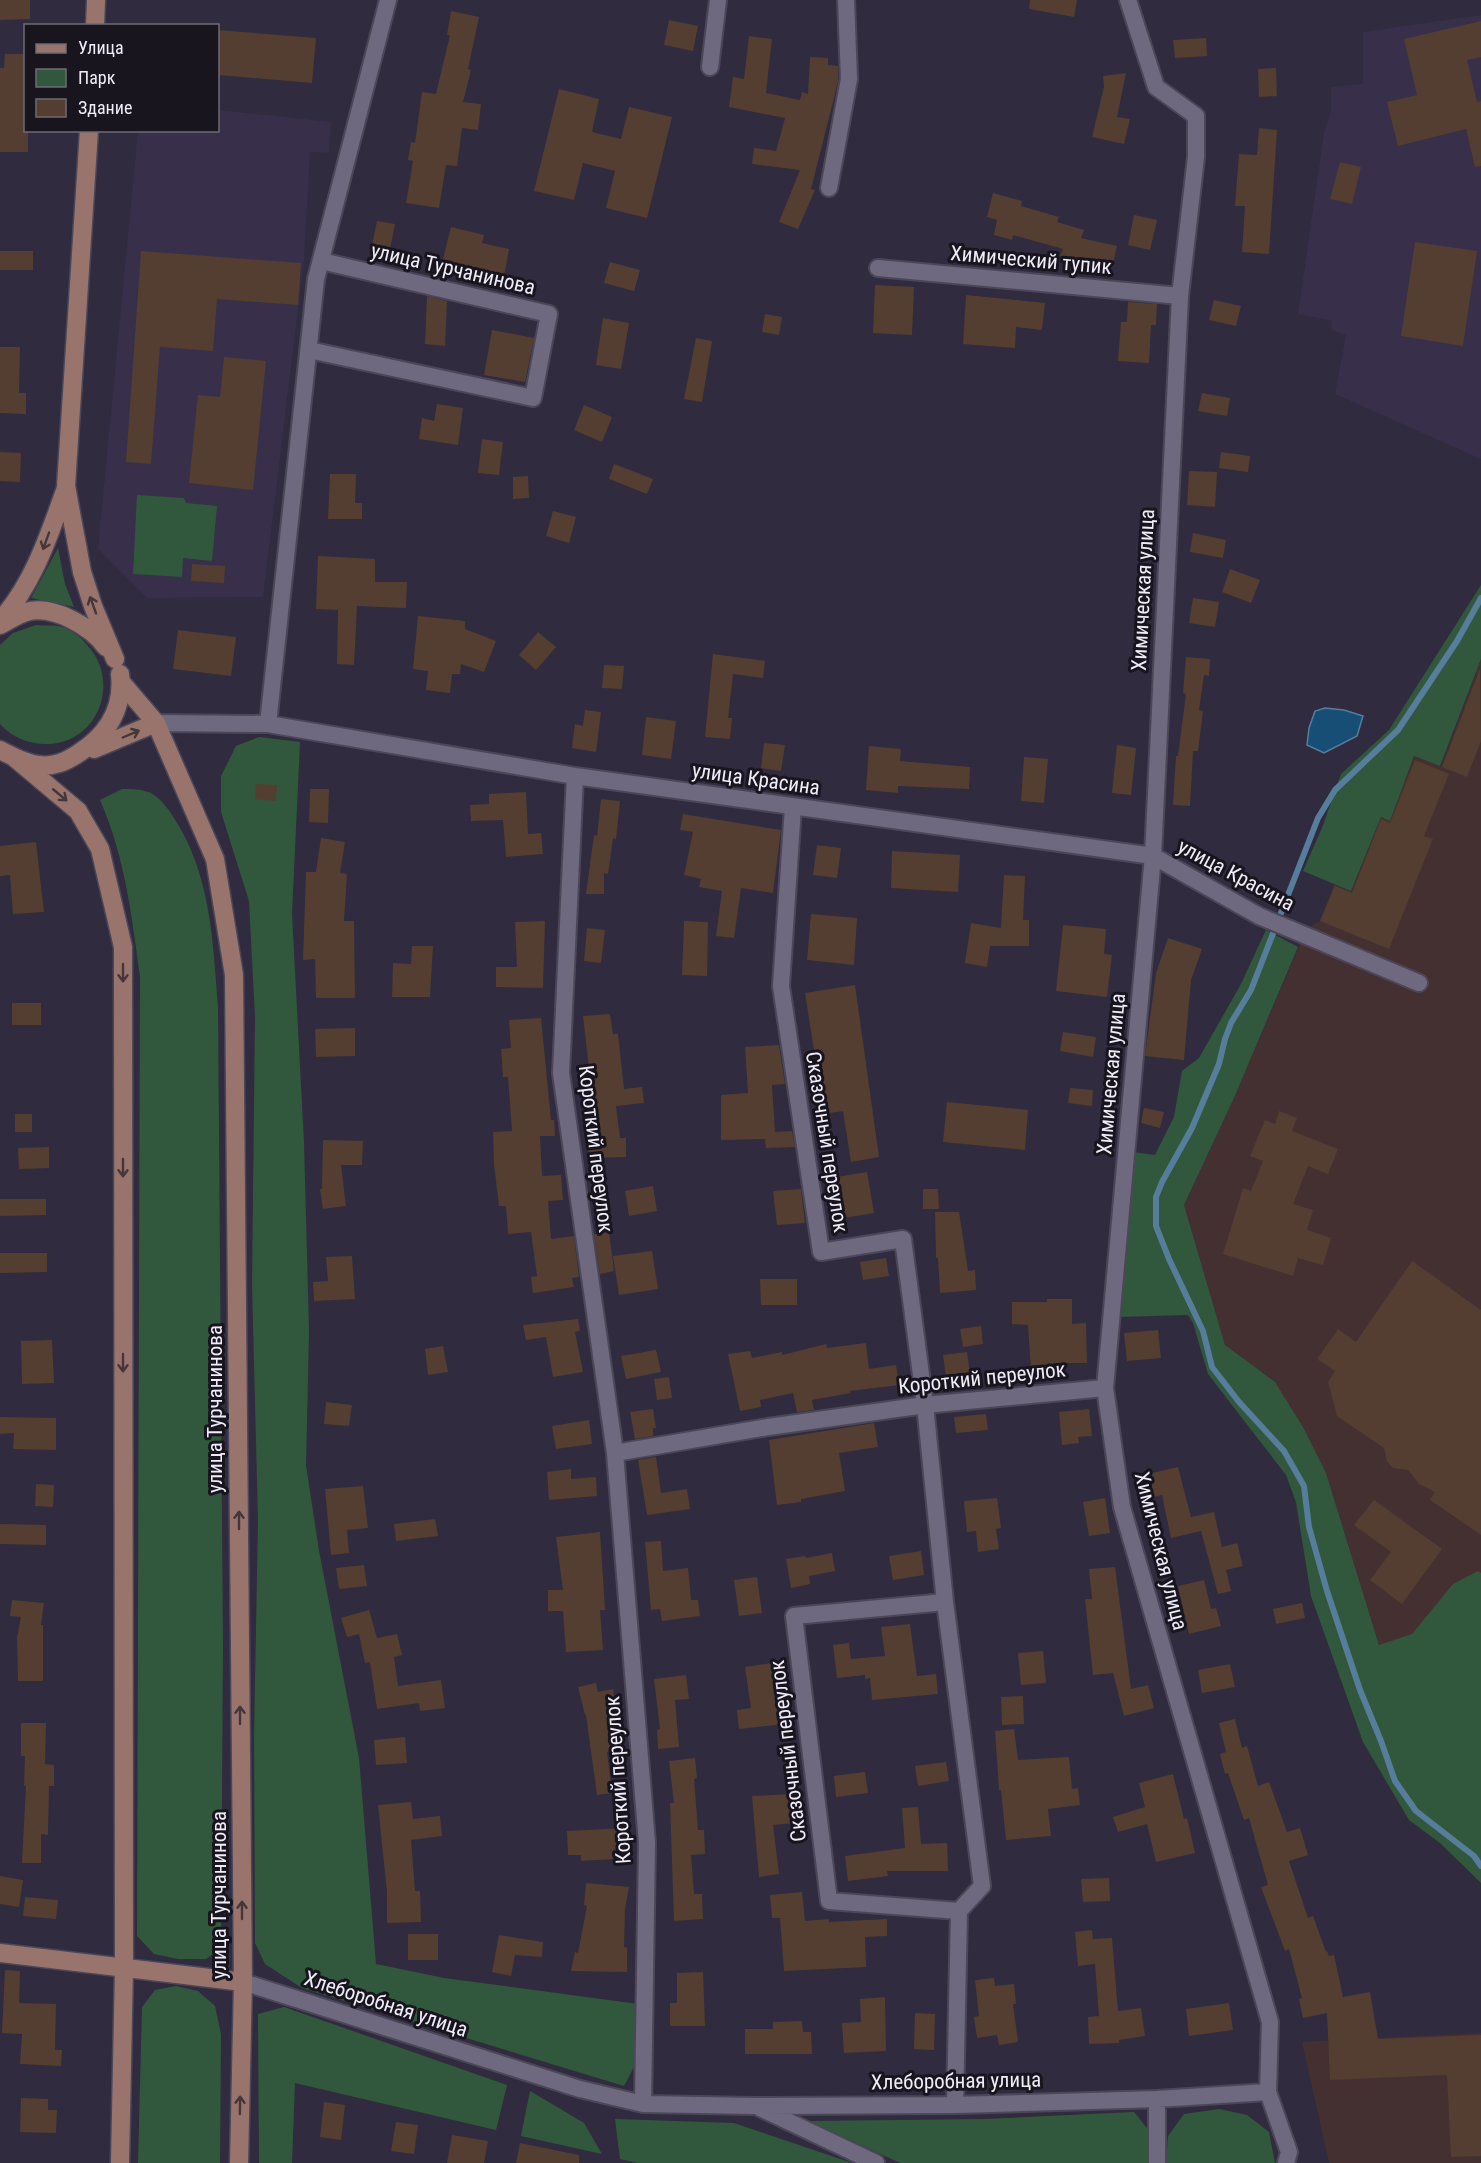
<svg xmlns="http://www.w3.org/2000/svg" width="1481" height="2163" viewBox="0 0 1481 2163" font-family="'Roboto Condensed',sans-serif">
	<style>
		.built { fill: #382f4a }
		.industrial { fill: #443031 }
		.green { fill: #31583c }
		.water { fill: #164e75; stroke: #577d9d; stroke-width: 1.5 }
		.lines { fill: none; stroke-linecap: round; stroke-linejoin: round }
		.stream { stroke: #577d9d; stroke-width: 6 }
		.building { fill: #533e31 }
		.street-casing { stroke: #4c4758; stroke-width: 20 }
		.secondary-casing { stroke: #4c4758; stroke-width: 21 }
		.street { stroke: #6f6980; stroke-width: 16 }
		.secondary { stroke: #99746c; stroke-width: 18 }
		.oneway { stroke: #453639 }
		.labels { text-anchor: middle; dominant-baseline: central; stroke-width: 6; stroke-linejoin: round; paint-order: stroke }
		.street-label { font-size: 21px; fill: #efecf9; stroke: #18151e }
	</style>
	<rect width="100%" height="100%" fill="#312b3f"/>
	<path class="built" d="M1481,15V459L1335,394L1346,335L1331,330L1332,321L1298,314L1324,133L1331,111V87L1363,84V32Z
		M218,110L331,122L329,153L310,152L304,260L263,597L147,598L98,549L138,131L218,130Z"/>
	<path class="industrial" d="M1481,659V1819L1405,1728L1326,1473L1303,1427L1275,1382L1225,1345L1184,1205L1234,1098L1307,928L1320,921L1334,884L1351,891L1381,817L1390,820L1414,756L1441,766Z
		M1481,2033V2163H1329L1302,2042Z"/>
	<path class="green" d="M137,495L184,498L186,503L217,506L212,561L183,558L182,577L133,574Z
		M58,548L65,584L74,607L31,598Z
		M1481,585V659L1440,766L1414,756L1390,821L1381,817L1351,891L1303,871L1322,828L1341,774L1389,730Z
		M36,625C43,626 51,625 58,626C71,629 81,637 88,646C122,684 96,746 44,744C26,743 12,737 0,724V645L13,633Z
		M259,737L300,742L292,914L304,1143L309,1331L306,1465L319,1551L359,1758L376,1964L444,1978L638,2004L636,2063L624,2086L302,1988L265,1964L255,1943L254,1735L258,1520L252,1284L255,1017L249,901L221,812V776L236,746Z
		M122,789C129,789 138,789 145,791C158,794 167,807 174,818C211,875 213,942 218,1008L223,1647L221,1949L206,1959H178L154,1954L137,1936L140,977C132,917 125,857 100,800Z
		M1266,930L1298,947L1234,1098L1184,1205L1225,1345L1275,1382L1303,1427L1326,1473L1379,1645L1412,1634L1453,1584L1478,1571L1481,1573V1883L1440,1843L1409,1820L1363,1742L1311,1596L1296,1502L1286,1475L1208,1374L1193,1323L1188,1315L1117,1317L1133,1152L1155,1155L1174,1117L1182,1071L1199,1058L1241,984Z
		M176,1986L198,1991L215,2006L221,2034L220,2163H138L142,2007L155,1990Z
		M284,2007L507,2085L496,2130L295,2083L292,2163H259L258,2014Z
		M530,2091L584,2123L602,2154L521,2136Z
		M1219,2109L1247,2115L1269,2132L1275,2163H1166L1168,2136L1184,2114Z
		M1134,2112L1147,2128V2163H900L809,2121L987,2119Z
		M615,2119L734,2123L852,2163H638L620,2159Z"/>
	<path class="water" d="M1325,708L1344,710L1363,716L1357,736L1324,753L1307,745L1309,728L1315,711Z"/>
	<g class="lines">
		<path class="stream" d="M1481,598L1457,641L1398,730L1335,790L1318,818L1251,990L1231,1023L1225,1039L1219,1064L1192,1128L1162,1182L1156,1197V1226L1169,1259L1203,1331L1212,1367L1239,1402L1284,1451L1304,1486L1309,1527L1327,1591L1360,1690L1381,1741L1395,1781L1416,1811L1474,1856L1481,1866"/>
	</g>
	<path class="building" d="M0,0H30V19L0,20Z
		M1030,0H1077L1074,17L1029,9Z
		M451,11L479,17L468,69L471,70L463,102L481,104L478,130L462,128L457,166L446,165L439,208L406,203L413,161L408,160L411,142L415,143L422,92L436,94L450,35H447Z
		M669,20L698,26L693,51L664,45Z
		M1481,21V57L1467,60L1477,102L1481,101V166L1475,167L1466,129L1398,146L1387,102L1417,95L1404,39Z
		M218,30L316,38L312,83L218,75Z
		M749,36L772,39L766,93L800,100L802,92L808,94L810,57L828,58V65L838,66V82L811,189L815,190L798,229L779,222L800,170L752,164L754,148L776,151L785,118L729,107L733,77L744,79Z
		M1206,38L1207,56L1175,58L1173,40Z
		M5,54H26V130H28V152H0V68H4Z
		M1276,68L1277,96L1259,97L1258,69Z
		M1126,73L1117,117L1130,119L1124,144L1092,137L1104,87L1103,76Z
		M559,89L599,99L592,132L621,139L629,107L672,117L647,218L606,208L615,171L583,163L574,200L534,191Z
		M1259,128L1277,130L1269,254L1242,252L1245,206H1235L1239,154L1257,155Z
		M1340,162L1361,167L1352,204L1330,199Z
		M993,193L1022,201L1021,206L1059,217L1057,222L1084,230L1081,238L1117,246L1112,268L1060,256L1063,249L1013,235L1012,240L994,235L997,220L987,217Z
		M1134,215L1157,220L1150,250L1128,245Z
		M377,221L395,224L388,259L370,255Z
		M451,227L484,235L482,243L509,249L503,282L488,279L489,271L443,259Z
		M1415,242L1477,251L1463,346L1401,336Z
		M0,251H33V270H0Z
		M141,251L301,263L298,305L217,299L213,351L160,347L151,464L126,462Z
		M610,262L640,270L634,291L604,283Z
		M875,285L914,287L912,335L873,333Z
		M966,295L1045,303L1042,330L1016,327L1015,348L963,344Z
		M427,296L447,301L445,346L425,344Z
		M1214,300L1241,306L1236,326L1209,320Z
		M1128,302L1157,304L1156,325H1151L1149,363L1118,361L1121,322H1127Z
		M765,314L782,317L779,335L762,332Z
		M603,318L629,323L621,369L596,365Z
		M492,330L534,338L525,382L484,375Z
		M696,338L712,341L702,402L684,399Z
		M0,347H20L19,393H26V414L0,413Z
		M224,357L266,361L253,490L189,483L198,395L220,397Z
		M1202,393L1230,398L1227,416L1198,411Z
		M437,404L463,408L458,445L419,439L422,418L434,421Z
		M584,405L612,417L602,442L574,430Z
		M482,439L503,442L499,475L478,473Z
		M0,452L21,453L20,482L0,481Z
		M1221,452L1250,456L1248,472L1219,468Z
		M614,464L653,479L647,494L609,479Z
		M1189,471L1217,472L1215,507L1187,505Z
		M330,474H356L355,503H362V519H328Z
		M528,476L529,498L513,499V477Z
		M553,511L576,517L569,543L546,536Z
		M1193,533L1226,540L1223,558L1190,552Z
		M318,556L375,559V582H407L406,608L357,606L354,665L337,664L338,610L316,609Z
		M192,564L225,566L224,583L191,581Z
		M1230,569L1260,580L1251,603L1222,592Z
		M1193,598L1219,602L1215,627L1189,623Z
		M418,616L465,621V629L496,641L484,672L461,664L460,674H452L450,693L426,690L428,671L413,669Z
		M178,630L236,637L231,676L173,669Z
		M538,632L556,647L536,670L519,655Z
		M713,654L765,661L763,678L733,674L728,718H732L730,739L705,737Z
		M1186,657L1210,659L1209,676L1204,675L1199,710L1203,711L1198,751H1193L1190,806L1173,805L1176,756H1178L1186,694L1183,693Z
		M604,665L624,666L622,689L602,688Z
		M1480,669L1481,741L1467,777L1442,767Z
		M585,710L601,712L596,752L572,748L575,724L583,726Z
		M646,717L676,721L671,759L642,755Z
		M764,743L785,745L781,771L761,768Z
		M1117,745L1136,748L1131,795L1112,793Z
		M869,746L901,749L900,761L970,767L969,789L898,786V793L866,790Z
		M1024,757L1048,759L1044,803L1021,801Z
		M1415,760L1449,774L1424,836L1433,839L1389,949L1320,921L1335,886L1352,893L1381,819L1390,823Z
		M256,784L277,785L276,801L255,799Z
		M310,789H329L328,823L309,822Z
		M526,792L528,834L541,833L543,854L506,857L503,820L471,821L470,805L489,804V794Z
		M601,799L620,801L616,839L613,838L608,874L604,873V894H586L594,835L597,836Z
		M683,814L781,830L773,893L741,888L734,938L716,936L722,891L699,887L701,879L684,875L693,832L680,830Z
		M321,838L345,842L340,873L347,874L344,921H354L355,998H316L315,959L303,960L306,872H316Z
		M36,842L44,912L13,914L10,875L0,876V846Z
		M817,845L841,848L837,878L813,875Z
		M892,851L960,855L958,892L891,888Z
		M1004,875L1025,876L1023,920H1029V946H990L987,967L965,963L971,923L1001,928Z
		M811,914L857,918L854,965L807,960Z
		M545,921L543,988L496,987V967H517L515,922Z
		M684,921L708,922L707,976L682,975Z
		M1063,925L1106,929L1104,954L1112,955L1107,997L1056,991Z
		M587,928L605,930L601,963L584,961Z
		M1168,938L1202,949L1191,980L1184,1060L1145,1056L1156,973Z
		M412,946H433L430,997H392L393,963L411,964Z
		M855,985L879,1157L851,1162L843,1111L824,1114L805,993Z
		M12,1003H41V1025H12Z
		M610,1014L613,1034H618L624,1089L642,1087L644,1103L616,1106L620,1138H626V1157L590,1158L583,1119L581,1095L592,1094L583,1016Z
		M541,1018L551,1120H554L555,1136H540L542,1176L561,1175L563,1200L548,1201L551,1239L574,1236L579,1277L572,1278L574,1287L533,1293L531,1277L537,1276L531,1232L508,1234L506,1206H499L494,1164L493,1132L512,1131L508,1077H503L501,1049L511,1048L509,1020Z
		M355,1028V1056L316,1057L315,1029Z
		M1063,1032L1096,1037L1093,1057L1060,1051Z
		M779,1045L785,1084L772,1085L775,1132L792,1131L795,1147L766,1148L765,1139L721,1140V1095L748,1093L745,1047Z
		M1070,1088L1093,1090L1092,1106L1068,1103Z
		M947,1102L1028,1110L1025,1150L943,1142Z
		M1144,1108L1164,1112L1160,1128L1141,1123Z
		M1279,1111L1297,1118L1292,1131L1338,1149L1328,1174L1308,1166L1293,1204L1313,1210L1307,1230L1331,1238L1323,1265L1298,1258L1293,1276L1223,1254L1243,1188L1251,1191L1263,1161L1250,1156L1265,1120L1275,1124Z
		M15,1114H32V1132H15Z
		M323,1140L363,1141L362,1165H341L346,1206L323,1209L320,1189H322Z
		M49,1147V1168L19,1169L18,1148Z
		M867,1172L874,1213L838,1219L831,1178Z
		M653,1186L657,1211L629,1216L625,1191Z
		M801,1189L805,1223L777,1225L773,1191Z
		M923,1189H938L939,1209H923Z
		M0,1199H46V1215L0,1216Z
		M935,1212H959L968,1271L975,1270L976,1290L940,1293L938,1258H936Z
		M609,1232L614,1271L600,1274L594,1234Z
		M652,1251L658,1289L619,1295L613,1256Z
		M0,1253H47V1272L0,1273Z
		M352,1256L355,1299L314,1301L313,1282L328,1281L326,1257Z
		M886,1258L889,1276L863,1280L860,1262Z
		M1412,1261L1481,1310V1535L1430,1500L1435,1492L1419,1484L1408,1470L1393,1468L1387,1461L1384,1448L1337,1416L1328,1382L1335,1371L1317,1359L1338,1329L1356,1342Z
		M760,1279H797V1305H761Z
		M1047,1299H1072V1324L1086,1323L1087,1363H1053L1054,1368L1031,1369L1028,1325L1012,1324V1302H1047Z
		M578,1319L580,1331L575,1332L583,1372L553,1377L546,1337L526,1340L523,1325Z
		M981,1326L983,1344L963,1347L960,1329Z
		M1158,1330L1161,1358L1127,1361L1124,1333Z
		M52,1340L54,1383L22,1384L21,1341Z
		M866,1343L869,1369L896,1365L899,1385L850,1391L851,1393L812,1400L814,1410L797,1412L793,1393L760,1400L761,1407L740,1411L728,1354L750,1351L752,1358L782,1352V1355L826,1344L827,1348Z
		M443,1346L448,1372L428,1375L425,1349Z
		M656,1350L661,1372L626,1379L621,1356Z
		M967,1352L971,1381L947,1384L943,1355Z
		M669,1377L672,1398L657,1400L654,1379Z
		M326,1402L352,1405L349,1426L324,1424Z
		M653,1409L656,1428H653V1436L635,1439L630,1412Z
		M1089,1409L1092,1436L1078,1437L1079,1443L1062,1445L1059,1412Z
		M986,1414L988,1430L956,1433L954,1417Z
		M0,1417L56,1418V1450L13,1449L14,1433L0,1434Z
		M589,1420L592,1444L556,1449L552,1426Z
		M874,1423L878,1447L839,1453L845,1491L801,1499V1502L777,1505L769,1440Z
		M656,1457L661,1493L687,1489L690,1509L647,1515L638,1460Z
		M1178,1467L1191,1517L1214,1512L1222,1547L1237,1543L1243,1566L1226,1570L1231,1591L1218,1594L1201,1531L1171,1538L1162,1495L1150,1498L1144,1475Z
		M571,1469V1479L596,1477L597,1496L549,1500L547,1472Z
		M36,1484L54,1485L53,1507L35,1506Z
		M363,1486L368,1528L347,1530L349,1553L331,1555L325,1489Z
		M997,1498L1001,1528L996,1529L999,1549L978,1552L976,1531L967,1532L964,1501Z
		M1105,1498L1110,1533L1089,1536L1083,1502Z
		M1374,1500L1442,1549L1402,1604L1370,1580L1391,1552L1354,1525Z
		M435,1519L438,1536L396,1541L394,1524Z
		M0,1524L46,1525V1545L0,1544Z
		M600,1532L605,1610H600L603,1650L566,1652L563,1611H548V1590H563L556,1537Z
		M661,1541L663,1571L688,1568L691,1600H698L700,1616L662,1621L660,1609L651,1610L645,1542Z
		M921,1551L924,1575L893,1580L889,1556Z
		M832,1553L835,1571L809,1576L810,1584L791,1588L786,1559L805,1556L806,1558Z
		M364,1565L367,1586L339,1589L336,1568Z
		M1115,1567L1131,1689L1148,1685L1154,1708L1124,1716L1113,1673L1093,1675L1085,1599H1092L1089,1569Z
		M757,1577L762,1613L739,1616L734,1580Z
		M1204,1580L1211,1609L1216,1608L1221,1626L1189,1634L1178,1586Z
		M12,1600L44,1603L41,1625H43V1681H18L17,1637L21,1617L10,1616Z
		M1302,1603L1305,1618L1276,1624L1273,1609Z
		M369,1610L377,1638L397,1634L402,1655L394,1657L398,1686L441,1680L445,1708L420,1711L419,1703L377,1709L370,1662L365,1663L359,1634L347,1637L341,1618Z
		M910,1624L917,1676L936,1674L938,1694L872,1700L870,1678L865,1679V1675L837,1678L833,1645L849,1643L851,1659L885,1656L881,1627Z
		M1043,1651L1046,1683L1021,1685L1018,1653Z
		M778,1662L785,1724L739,1729L737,1710L751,1708L745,1667Z
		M1230,1664L1235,1687L1202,1693L1198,1670Z
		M686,1675L689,1699L675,1700L679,1747L658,1749L657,1730L660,1729L654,1679Z
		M596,1683L598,1692L613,1689L623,1750L607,1752L612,1793L597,1795L586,1715H585L578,1687Z
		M1023,1696L1024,1724L1002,1725L1001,1697Z
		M1235,1719L1242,1748L1247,1746L1258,1786L1269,1782L1287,1832L1300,1828L1308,1855L1289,1861L1308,1918L1313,1916L1326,1952L1327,1951L1329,1956L1334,1955L1343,1997L1370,1992L1378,2039L1481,2035V2156L1451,2157L1447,2075L1330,2080L1327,2013L1303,2018L1299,1999L1302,1998L1289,1949L1285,1951L1261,1887L1268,1885L1249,1818L1244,1820L1228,1773L1225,1774L1220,1754L1226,1752L1219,1723Z
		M21,1723H46L45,1764L54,1765V1786H49L48,1835L41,1834V1863H22L26,1786H24L25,1756H21Z
		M1014,1729L1018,1760L1069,1757L1072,1789L1078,1788L1080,1805L1048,1809L1051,1836L1006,1840L1001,1790H999L995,1731Z
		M405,1737L407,1763L376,1765L374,1740Z
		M695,1758L697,1778L694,1779L698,1830H704L705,1854L691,1855L694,1894H702L703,1919L674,1921L670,1803H674L669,1761Z
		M946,1762L949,1781L918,1786L915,1766Z
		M865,1772L868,1793L836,1797L834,1776Z
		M1173,1774L1184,1819L1187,1818L1195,1853L1156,1862L1147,1824L1118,1832L1113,1817L1145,1807L1139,1783Z
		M794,1794L796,1823L773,1825L779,1874L759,1877L752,1796Z
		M411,1802L413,1819L440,1816L442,1836L411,1840L415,1891H420L421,1922L387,1923V1892L378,1805Z
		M918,1807L921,1844L947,1843L948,1871H887L888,1876L848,1881L845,1856L905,1848L902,1808Z
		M628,1828L630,1858L581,1861V1855H568L567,1831Z
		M0,1876L23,1880L19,1907L0,1904Z
		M1109,1878L1110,1901L1083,1902L1081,1879Z
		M586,1883L629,1887L625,1909L624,1947L627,1948V1972L571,1971L575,1952L578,1953L587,1906L584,1905Z
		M802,1892L805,1921L829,1919V1922L887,1919V1936L865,1937L866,1967L784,1971L780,1918H772L770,1895Z
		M25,1897L58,1900L56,1919L23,1916Z
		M1092,1930L1093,1939L1112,1938L1118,2011L1141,2008L1145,2036L1119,2040V2043L1089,2044L1088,2017L1099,2016L1095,1964L1078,1966L1075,1932Z
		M408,1934H438V1960H408Z
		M499,1935L543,1942L542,1957L515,1955L511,1976L492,1972Z
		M5,1970L20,1971L19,2003L56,2004L55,2050H62L61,2066L20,2064L22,2034L2,2033Z
		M703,1972L705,2026H670V2003H677V1973Z
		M994,1978L995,1986L1014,1984L1016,2004H1013L1018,2042L999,2045L997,2035L977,2038L974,2017L979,2016L975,1980Z
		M885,1997L886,2051L844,2053L842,2023L861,2022L860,1999Z
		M1229,2003L1233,2030L1189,2036L1186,2009Z
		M915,2013L935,2014L934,2050L914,2049Z
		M802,2021L803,2032H811L812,2054H745V2029H773V2022Z
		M21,2098L48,2099V2110H57L56,2133L20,2132Z
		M324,2102L345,2105L341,2140L320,2137Z
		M396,2122L418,2125L414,2154L391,2151Z
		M452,2135L488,2141L484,2163H447Z
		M520,2143L579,2155V2163H516Z"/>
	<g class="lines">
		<defs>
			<path id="street" d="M1128,0L1156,87L1196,116V157L1180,296L1153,856L1105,1388L1122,1507L1270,2022L1268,2092L1289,2152L1286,2163
				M710,67L718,0
				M829,188L849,79L846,0
				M878,268L1180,296
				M309,350L533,398L549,314L321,261
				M156,723L268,724L575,776L1153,856L1259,916L1419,983
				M268,724L316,279L388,0
				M575,776L561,1073L615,1453L647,1843L643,2104
				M793,807L781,986L821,1252L903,1239L925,1405L945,1602L982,1886L959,1911L955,2105
				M615,1453L768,1427L925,1405L1105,1388
				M945,1602L794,1616L829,1901L959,1911
				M243,1982L580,2089L643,2104L755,2106L955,2105L1157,2099L1268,2092
				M760,2108L876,2163
				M1157,2163V2099"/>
			<path id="secondary" d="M95,26L96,0
				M89,130L66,486L82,572L93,606L115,659
				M0,621C34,583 49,535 66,488
				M0,625C8,621 17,615 26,612C53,604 91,627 106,647
				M121,682L156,723L215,859L234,975L243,1982L239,2163
				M94,749L156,723
				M0,750C12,756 26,764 39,765C55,767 67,761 79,753C107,735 124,709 120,674
				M15,758L78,811L100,849L123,947L124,1967L120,2163
				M0,1953L243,1982"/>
		</defs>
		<use href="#street" class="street-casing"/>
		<use href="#secondary" class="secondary-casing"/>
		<use href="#street" class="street"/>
		<use href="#secondary" class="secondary"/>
	</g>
	<defs><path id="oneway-shaft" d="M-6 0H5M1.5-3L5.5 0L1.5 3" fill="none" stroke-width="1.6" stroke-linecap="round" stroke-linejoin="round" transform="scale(1.5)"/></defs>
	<g class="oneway">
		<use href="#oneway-shaft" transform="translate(46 541) rotate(110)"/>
		<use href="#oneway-shaft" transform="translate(93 605) rotate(-110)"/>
		<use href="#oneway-shaft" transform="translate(131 734) rotate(-23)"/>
		<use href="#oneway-shaft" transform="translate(60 795) rotate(40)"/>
		<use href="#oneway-shaft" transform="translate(123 973) rotate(90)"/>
		<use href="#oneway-shaft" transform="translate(123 1168) rotate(90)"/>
		<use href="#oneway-shaft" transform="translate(123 1363) rotate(90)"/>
		<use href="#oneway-shaft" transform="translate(239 1520) rotate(-90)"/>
		<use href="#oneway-shaft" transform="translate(240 1715) rotate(-90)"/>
		<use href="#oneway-shaft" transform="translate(242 1910) rotate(-90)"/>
		<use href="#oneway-shaft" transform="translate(240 2105) rotate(-89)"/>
	</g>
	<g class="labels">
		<g class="street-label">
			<text transform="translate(1031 260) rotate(5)">Химический тупик</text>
			<text transform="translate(453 269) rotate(13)">улица Турчанинова</text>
			<text transform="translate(1143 590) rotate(-87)">Химическая улица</text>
			<text transform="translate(756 779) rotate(8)">улица Красина</text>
			<text transform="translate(1236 875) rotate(28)">улица Красина</text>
			<text transform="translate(1111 1074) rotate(-85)">Химическая улица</text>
			<text transform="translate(827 1142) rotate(81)">Сказочный переулок</text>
			<text transform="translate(596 1149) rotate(83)">Короткий переулок</text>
			<text transform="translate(982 1378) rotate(-6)">Короткий переулок</text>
			<text transform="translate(215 1409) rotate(-90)">улица Турчанинова</text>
			<text transform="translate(1161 1551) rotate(76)">Химическая улица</text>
			<text transform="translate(788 1751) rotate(-97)">Сказочный переулок</text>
			<text transform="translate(618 1780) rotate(-94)">Короткий переулок</text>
			<text transform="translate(219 1895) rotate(-90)">улица Турчанинова</text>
			<text transform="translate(386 2004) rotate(18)">Хлеборобная улица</text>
			<text transform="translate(956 2081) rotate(-1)">Хлеборобная улица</text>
		</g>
	</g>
	<rect x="24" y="24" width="195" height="108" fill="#18151e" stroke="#6e6b76" stroke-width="1.5"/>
	<rect x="36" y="44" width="30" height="9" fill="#99746c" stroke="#6e6b76" stroke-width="1.5"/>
	<text x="78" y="54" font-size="18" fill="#efecf9">Улица</text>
	<rect x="36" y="69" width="30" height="18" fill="#31583c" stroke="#6e6b76" stroke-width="1.5"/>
	<text x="78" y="84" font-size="18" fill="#efecf9">Парк</text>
	<rect x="36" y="99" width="30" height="18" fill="#533e31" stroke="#6e6b76" stroke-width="1.5"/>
	<text x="78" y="114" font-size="18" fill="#efecf9">Здание</text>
</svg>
